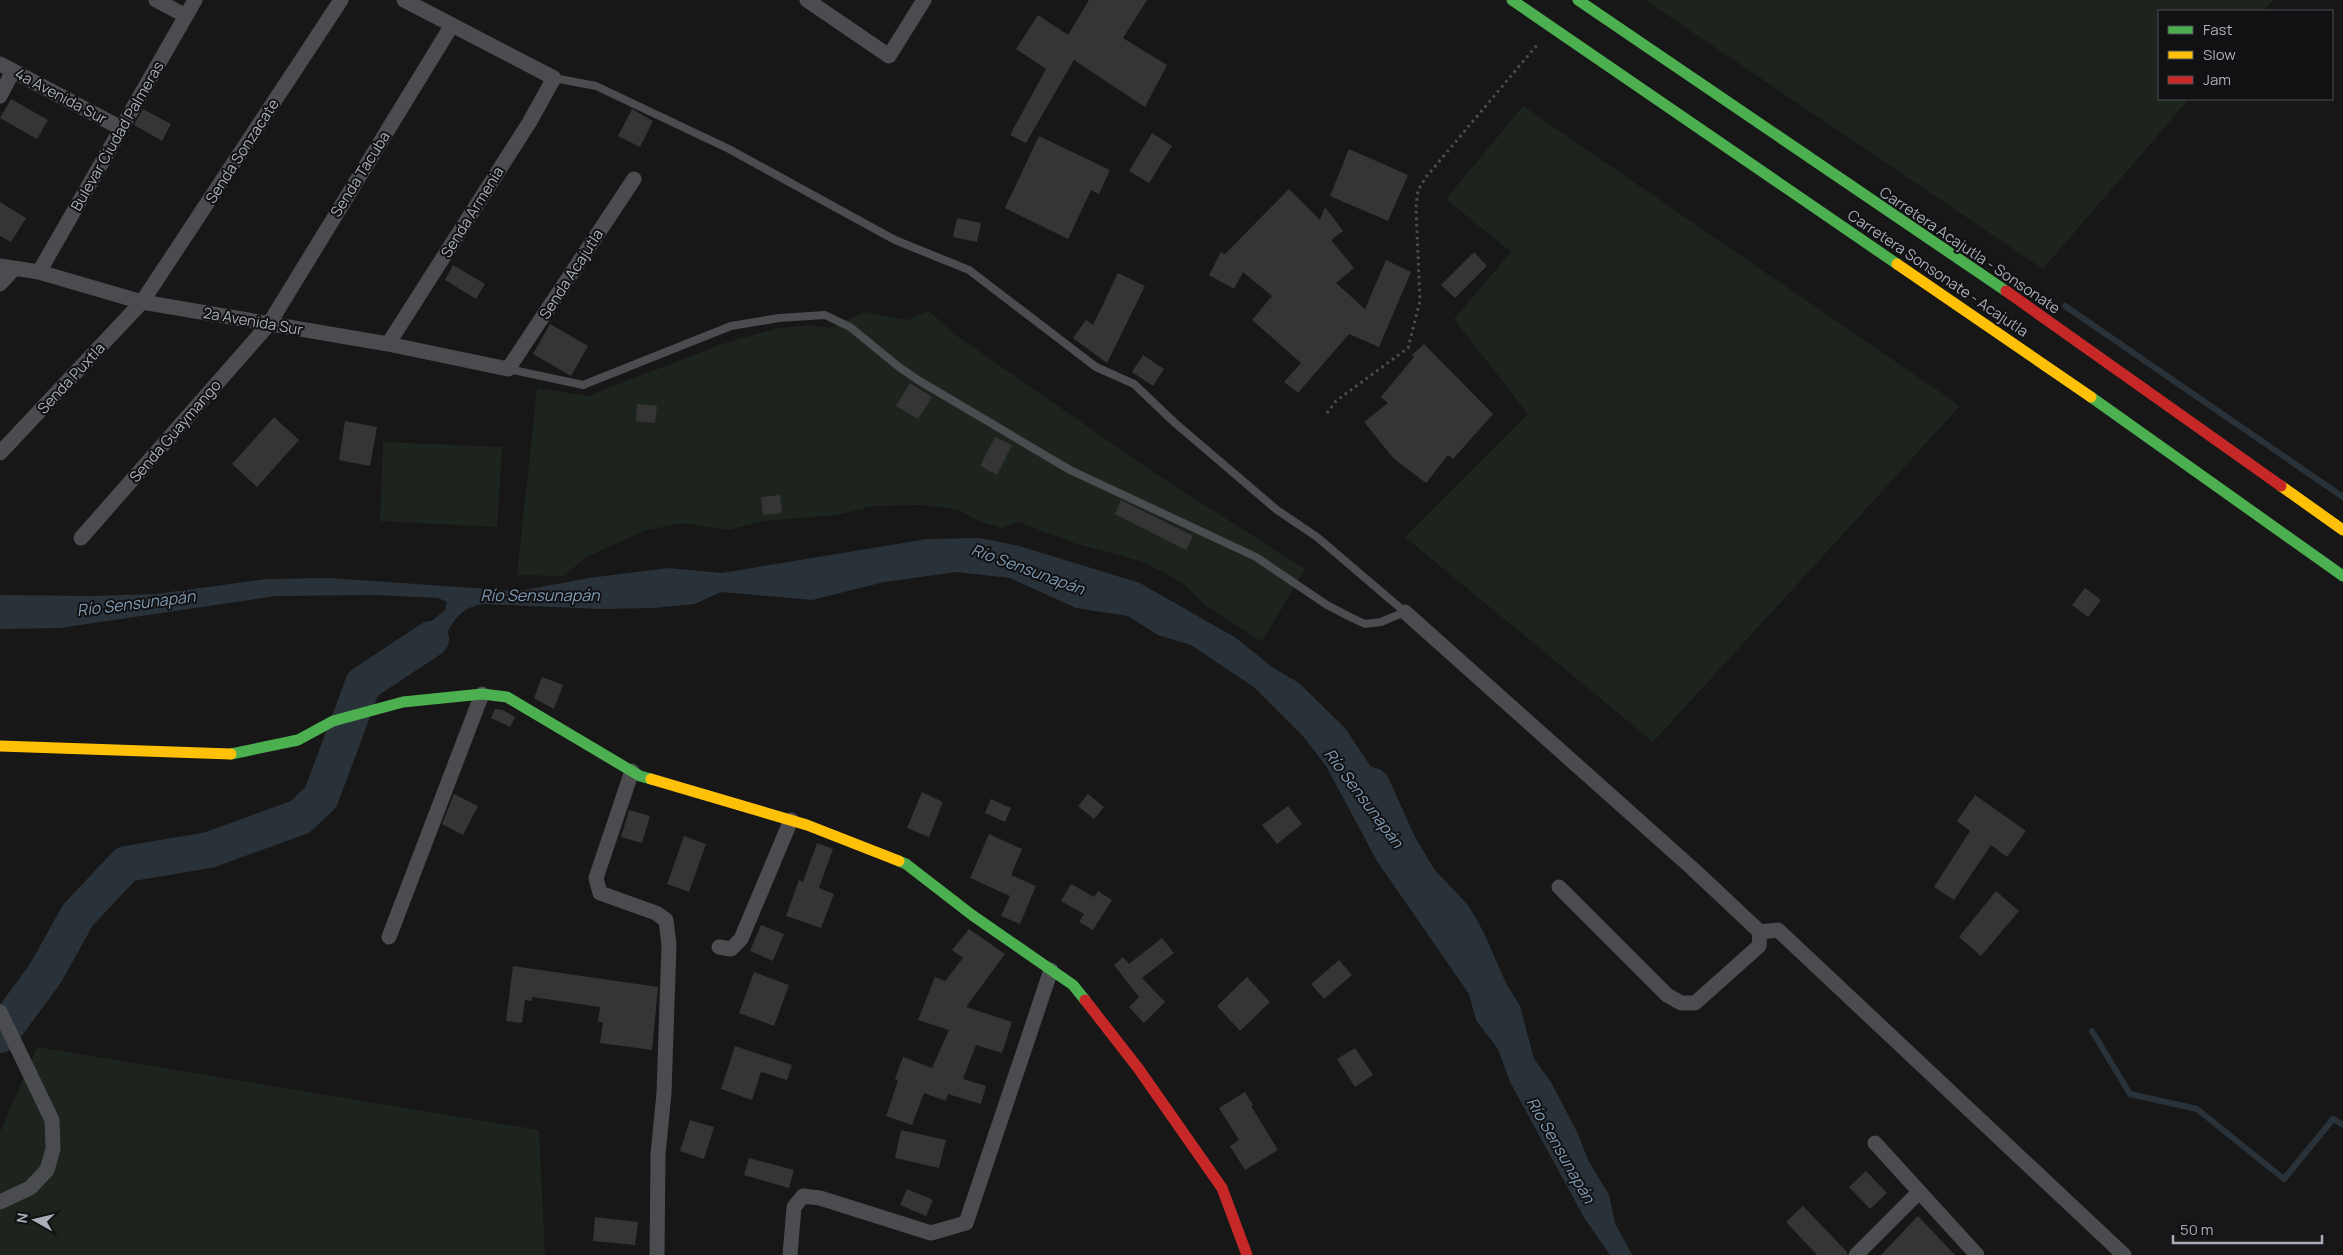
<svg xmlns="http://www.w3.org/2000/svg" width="2343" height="1255" viewBox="0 0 2343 1255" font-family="Manrope,sans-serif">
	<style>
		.green { fill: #1d241e }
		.water { fill: #2a3239 }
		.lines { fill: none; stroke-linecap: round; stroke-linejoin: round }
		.stream { stroke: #2a3239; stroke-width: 6 }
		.river { stroke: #2a3239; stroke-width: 36 }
		.building { fill: #353536 }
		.path { stroke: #4d4e52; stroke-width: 3; stroke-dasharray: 2.5 4; stroke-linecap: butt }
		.lane { stroke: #4b4c50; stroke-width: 8 }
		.street { stroke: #4b4c50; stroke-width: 15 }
		.fast { stroke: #4caf50; stroke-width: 11 }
		.slow { stroke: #ffc107; stroke-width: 11 }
		.jam { stroke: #c62828; stroke-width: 11 }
		.labels { text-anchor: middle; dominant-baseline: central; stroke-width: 4; stroke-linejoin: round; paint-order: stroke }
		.street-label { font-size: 15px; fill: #a8adb8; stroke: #111113 }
		.water-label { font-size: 16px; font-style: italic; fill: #7f9bb3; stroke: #111113 }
	</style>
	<rect width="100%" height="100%" fill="#171717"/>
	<path class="green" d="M1645,0H2273L2263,11H2159V99H2189L2043,269Z
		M1523,106L1960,406L1653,742L1405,537L1528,414L1454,319L1511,252L1446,199Z
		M929,311L954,334L1162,478L1305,569L1262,642L1204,604L1182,583L1144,562L1074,543L1019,522L1002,528L981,522L957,509L919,505L873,506L838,515L764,521L728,530L681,523L644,531L586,557L564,576L517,575L537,388L588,396L722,344L778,328L810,325L830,328L865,312L908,320Z
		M383,442L502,447L497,527L380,521Z
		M37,1047L539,1130L545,1255H0V1132Z"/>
	<path class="water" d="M980,538L1019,546L1140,583L1236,638L1272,667L1299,683L1345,728L1371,767L1380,769L1387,775L1414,835L1434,869L1468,905L1483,931L1506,983L1520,1006L1534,1059L1551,1082L1578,1134L1588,1160L1609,1195L1615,1223L1632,1255H1610L1585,1219L1510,1082L1498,1049L1476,1020L1469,994L1377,861L1326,766L1303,736L1255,688L1191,645L1158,635L1128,616L1076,608L1010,578L957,572L884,582L812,600L721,592L695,604L654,608L601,609L483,604C446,609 451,644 425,659C416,664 400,664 390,667L403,655L425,627L445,610L447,602L438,598L376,595L276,596L60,628L0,629V595L91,596L156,594L267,579L329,578L519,591L589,578L669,568L722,573L927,539Z"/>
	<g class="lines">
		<path class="stream" d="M2065,306L2343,497
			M2092,1031L2130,1094L2197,1109L2284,1179L2333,1119L2343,1125"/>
		<path class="river" d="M0,1035L45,974L78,915L126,864L209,850L300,817L321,797L363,684L431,639"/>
	</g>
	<path class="building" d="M1089,0H1147L1123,38L1167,65L1145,107L1074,60L1026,143L1010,135L1046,69L1016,49L1038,15L1068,35Z
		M11,99L48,120L37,139L0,118Z
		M143,109L171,124L162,141L134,125Z
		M632,109L653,121L640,147L618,136Z
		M1152,133L1172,146L1149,183L1129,171Z
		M1039,136L1110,170L1099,194L1091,190L1068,239L1005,208Z
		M1349,149L1408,175L1388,221L1330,196Z
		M1289,189L1320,220L1325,207L1343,231L1331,240L1354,268L1336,283L1365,309L1386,260L1411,272L1379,347L1349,334L1298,393L1284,382L1301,363L1252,320L1272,296L1243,272L1234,289L1209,275L1221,252L1225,254Z
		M0,202L26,218L11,242L0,236Z
		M957,218L981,223L977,242L953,237Z
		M1474,252L1487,266L1455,298L1441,285Z
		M453,265L485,284L476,299L445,280Z
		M1118,273L1145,286L1107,363L1073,338L1086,320L1093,325Z
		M550,324L588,346L571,376L533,354Z
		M1424,344L1493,414L1453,459L1448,455L1426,483L1394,459L1364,422L1388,403L1381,397L1414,357L1412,355Z
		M1143,355L1164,369L1153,386L1132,372Z
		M910,383L932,397L918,419L896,406Z
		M637,404L657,406L655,423L636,421Z
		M274,417L299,440L257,487L232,464Z
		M345,421L377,427L370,466L339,460Z
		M995,437L1012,445L997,475L980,466Z
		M780,495L782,513L763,515L761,497Z
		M1121,500L1193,536L1186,550L1115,514Z
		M2085,588L2101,600L2088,617L2072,605Z
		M542,677L563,685L554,709L534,698Z
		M495,709L503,710L515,717L510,727L491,718Z
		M922,792L943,802L929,837L907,828Z
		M454,794L478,806L463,835L442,824Z
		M1088,794L1104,807L1094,819L1078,806Z
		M1975,795L2026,831L2007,857L1991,845L1954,900L1934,887L1970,831L1957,821Z
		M991,799L1011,808L1005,822L985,813Z
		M1288,806L1302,824L1277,844L1262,825Z
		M629,810L650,816L642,843L621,837Z
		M989,834L1022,849L1011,875L1036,886L1020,924L1001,916L1010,896L970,878Z
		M684,836L706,844L689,892L667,884Z
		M817,843L833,849L819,888L834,894L821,928L786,916L799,880L803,882Z
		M1071,884L1094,897L1098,891L1112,900L1093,930L1079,922L1084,914L1061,901Z
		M1996,891L2019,911L1981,956L1959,937Z
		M761,925L784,934L773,961L750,951Z
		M969,929L1005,954L966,1007L1012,1022L1002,1053L976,1045L963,1079L986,1086L981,1104L948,1094L946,1101L924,1093L912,1125L886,1116L898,1081L895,1079L903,1057L932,1068L949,1030L918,1020L935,977L945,981L963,958L952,950Z
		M1162,938L1174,953L1142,978L1165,1002L1144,1023L1129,1007L1139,997L1114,965L1123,957L1129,964Z
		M1339,960L1352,975L1324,999L1311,984Z
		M513,966L658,987L652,1050L600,1043L603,1022H598L600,1007L532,997V1001L525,1000L522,1023L506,1021Z
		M754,972L789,985L774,1026L739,1013Z
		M1247,977L1270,1002L1240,1031L1217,1006Z
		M735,1046L792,1065L787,1080L761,1072L752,1100L721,1089Z
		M1355,1048L1373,1075L1355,1087L1337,1059Z
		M1245,1092L1253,1105L1251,1106L1278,1150L1245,1170L1230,1146L1239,1140L1219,1108Z
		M690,1120L714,1127L704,1159L680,1151Z
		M901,1130L946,1140L939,1168L895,1158Z
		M749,1158L794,1170L789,1188L744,1175Z
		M1866,1171L1887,1193L1870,1209L1849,1187Z
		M907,1189L933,1200L926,1216L900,1205Z
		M1803,1206L1847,1252V1255H1817L1786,1222Z
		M1918,1216L1955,1255H1881Z
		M595,1217L638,1222L635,1245L593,1241Z"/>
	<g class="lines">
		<path class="path" d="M1327,413L1336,401L1408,348L1420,301L1416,208L1418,190L1426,177L1537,45"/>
		<path class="lane" d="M508,369L583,385L731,326L779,318L825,315L850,327L899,367L918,380L1070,470L1256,557L1327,605L1350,617L1365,624L1381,622L1405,612L1317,537L1277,510L1175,423L1134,384L1096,367L969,270L895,240L729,149L596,86L554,78"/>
		<path class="street" d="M156,0L186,16
			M807,0L889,56L924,0
			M0,64L121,128
			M0,96L13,71
			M0,266L39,272L142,302L388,344L508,369L634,179
			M39,272L195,0
			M0,284L14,269
			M388,344L529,123L554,78L404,0
			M0,453L142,302L341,0
			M81,538L269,324L452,25
			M1405,612L1693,869L1760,932L1778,930L2124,1255
			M632,771L596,878L600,893L656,913L666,920L669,945L664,1093L658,1154L657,1255
			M1559,887L1667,995L1681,1003H1695L1759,946L1760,932
			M389,937L482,694
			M719,947L731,949L741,939L791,820
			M0,1012L52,1120L53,1149L47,1170L30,1188L0,1202
			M1875,1143L1977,1255
			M790,1255L794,1207L803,1196L820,1198L931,1233L966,1223L1051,970
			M1856,1255L1919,1192"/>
		<path class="fast" d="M1512,0L1897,264
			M1578,0L2006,291
			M2091,397L2343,576
			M231,754L298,740L333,721L403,702L482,694L507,697L640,776L651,779
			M899,861L906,864L972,915L1073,985L1085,1000"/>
		<path class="slow" d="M1897,264L2091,397
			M2281,486L2343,530
			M0,746L231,754
			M651,779L807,825L899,861"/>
		<path class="jam" d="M2006,291L2281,486
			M1085,1000L1138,1068L1222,1188L1247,1255"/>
	</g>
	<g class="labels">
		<g class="street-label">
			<text transform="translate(61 96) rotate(28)">4a Avenida Sur</text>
			<text transform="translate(117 136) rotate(-60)">Bulevar Ciudad Palmeras</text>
			<text transform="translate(242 151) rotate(-57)">Senda Sonzacate</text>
			<text transform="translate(360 174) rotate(-58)">Senda Tacuba</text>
			<text transform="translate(472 212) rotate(-58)">Senda Armenia</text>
			<text transform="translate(1970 250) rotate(34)">Carretera Acajutla - Sonsonate</text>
			<text transform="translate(1938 273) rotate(34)">Carretera Sonsonate - Acajutla</text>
			<text transform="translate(571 274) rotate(-57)">Senda Acajutla</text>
			<text transform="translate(253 321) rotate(10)">2a Avenida Sur</text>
			<text transform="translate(71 378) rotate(-47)">Senda Puxtla</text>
			<text transform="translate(175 431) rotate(-49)">Senda Guaymango</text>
		</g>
		<g class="water-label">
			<text transform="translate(1028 569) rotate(20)">Río Sensunapán</text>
			<text x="540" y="595">Río Sensunapán</text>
			<text transform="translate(136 603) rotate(-7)">Río Sensunapán</text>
			<text transform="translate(1364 798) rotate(53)">Río Sensunapán</text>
			<text transform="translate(1561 1150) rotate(60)">Río Sensunapán</text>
		</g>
	</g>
	<rect x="2158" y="10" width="175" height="90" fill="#111113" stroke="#4d4f55"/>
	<rect x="2168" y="26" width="25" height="8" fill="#4caf50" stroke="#4d4f55"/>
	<text x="2203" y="35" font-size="15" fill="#a8adb8">Fast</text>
	<rect x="2168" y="51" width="25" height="8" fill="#ffc107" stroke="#4d4f55"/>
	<text x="2203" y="60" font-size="15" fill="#a8adb8">Slow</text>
	<rect x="2168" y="76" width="25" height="8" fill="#c62828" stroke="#4d4f55"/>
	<text x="2203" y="85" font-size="15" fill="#a8adb8">Jam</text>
	<g transform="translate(35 1220) rotate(278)" stroke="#111113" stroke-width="4" paint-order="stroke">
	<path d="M0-4L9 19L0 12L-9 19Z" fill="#a8adb8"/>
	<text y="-8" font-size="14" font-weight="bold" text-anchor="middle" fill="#a8adb8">N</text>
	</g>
	<path d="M2173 1235v8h149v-8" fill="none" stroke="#a8adb8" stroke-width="2.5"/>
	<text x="2180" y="1235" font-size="15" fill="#a8adb8" stroke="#111113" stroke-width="4" paint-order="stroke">50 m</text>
</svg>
